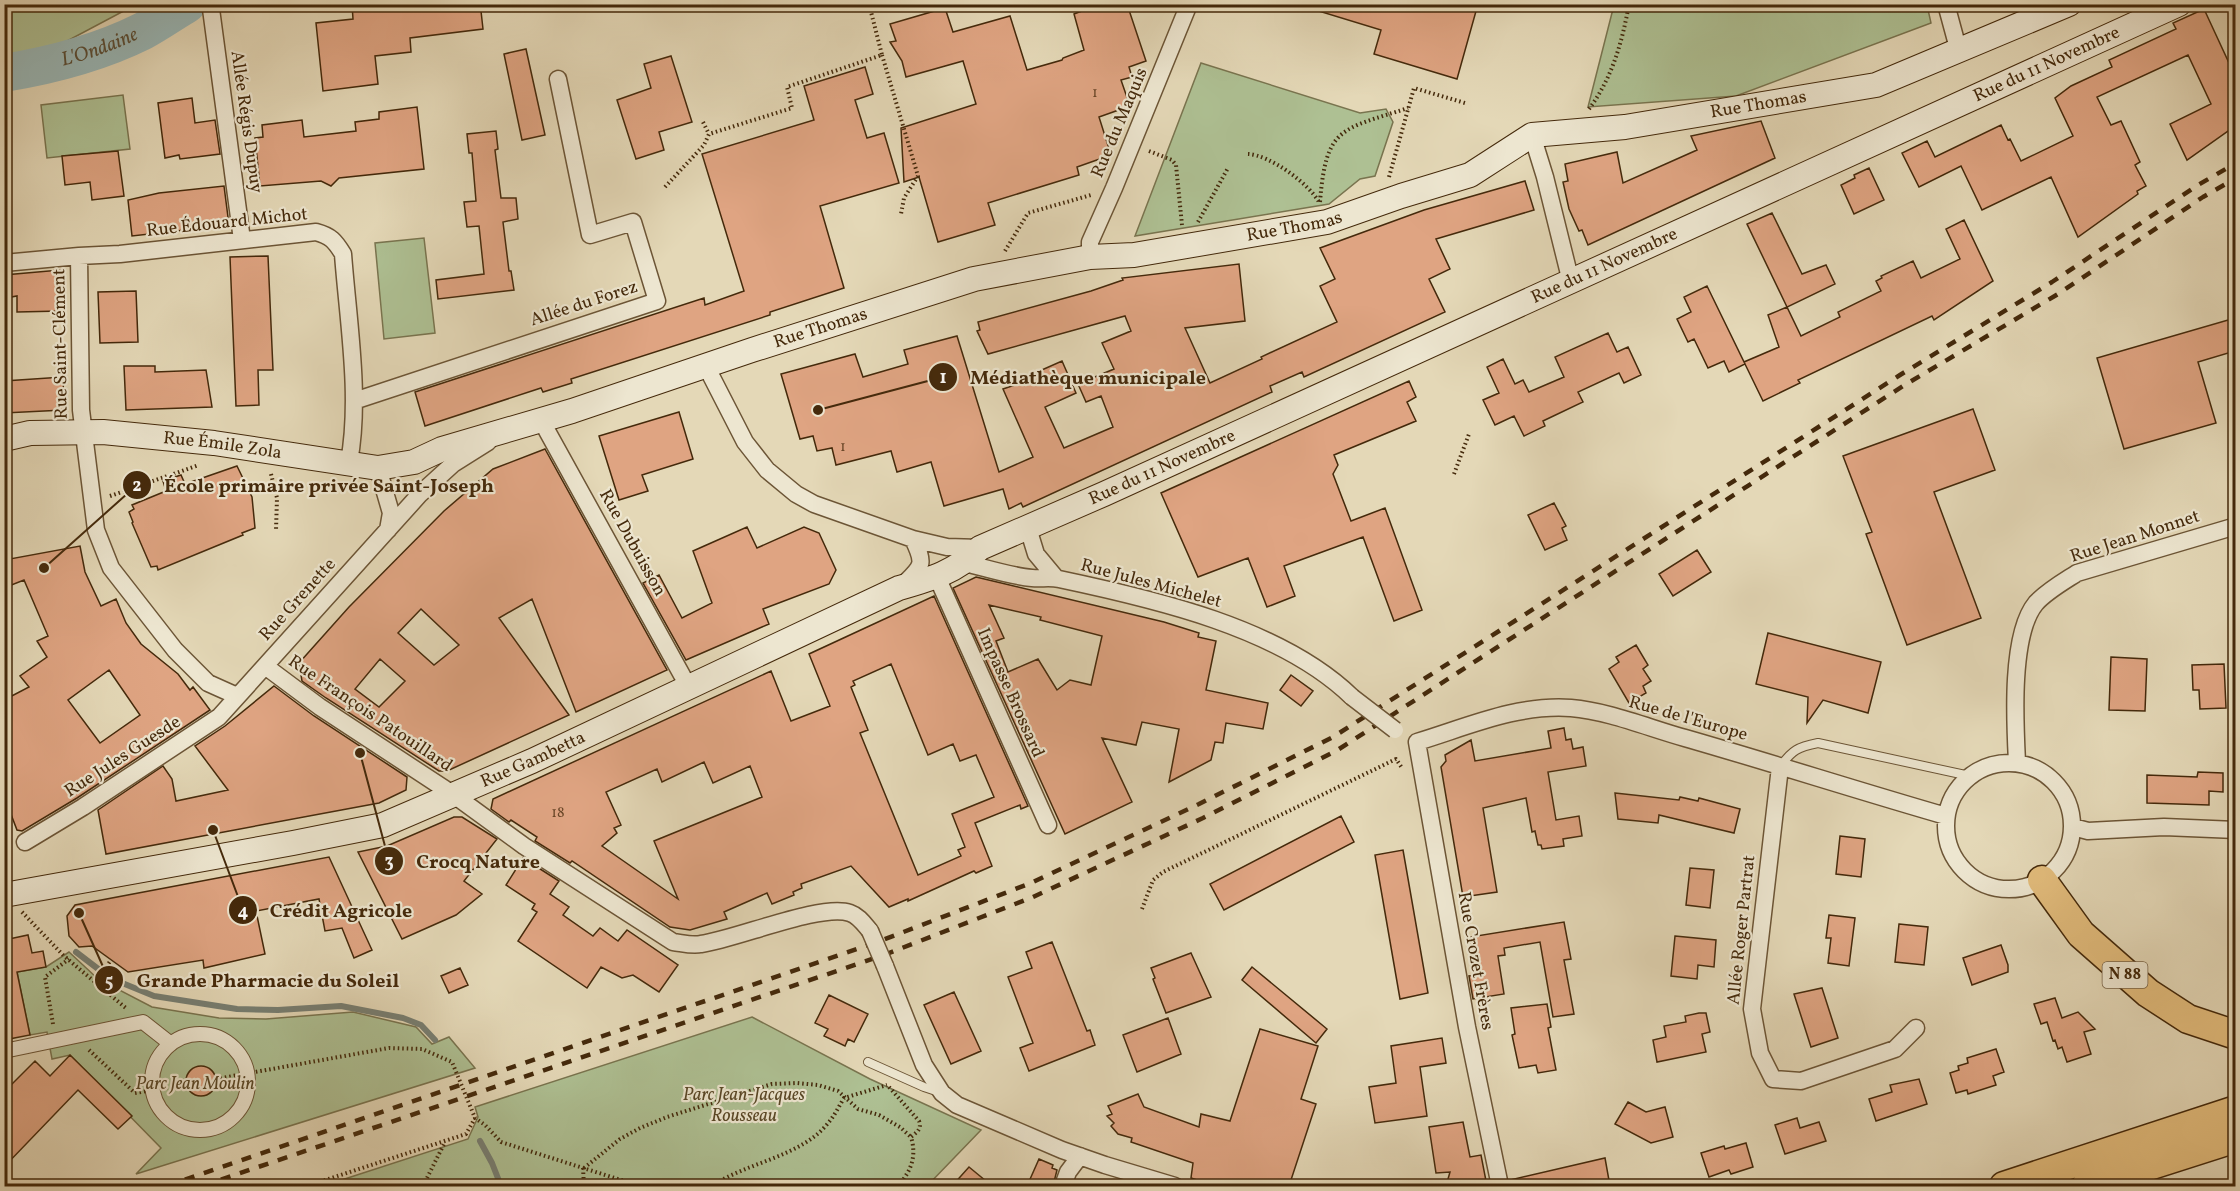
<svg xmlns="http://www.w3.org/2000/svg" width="2240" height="1191" viewBox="0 0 2240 1191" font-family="Vollkorn,serif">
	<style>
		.green { fill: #aec093; stroke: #79744f; stroke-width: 1.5 }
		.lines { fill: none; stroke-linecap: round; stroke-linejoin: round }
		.stream { stroke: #777f73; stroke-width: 6 }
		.river { stroke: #99b8b8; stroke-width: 38 }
		.building { fill: #dfa482; stroke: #44290b; stroke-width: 1.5; fill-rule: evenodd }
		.service-casing { stroke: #6c5536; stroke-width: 10 }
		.pedestrian-casing { stroke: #6c5536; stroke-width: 16 }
		.minor-casing { stroke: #6c5536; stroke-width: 19 }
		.secondary-casing { stroke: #44290b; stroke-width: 26 }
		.trunk-casing { stroke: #44290b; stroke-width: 31 }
		.path { stroke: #44290b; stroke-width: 4; stroke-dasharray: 1.5 3; stroke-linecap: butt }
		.service { stroke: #ede6d0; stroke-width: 8 }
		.pedestrian { stroke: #ede6d0; stroke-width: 14 }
		.minor { stroke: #ede6d0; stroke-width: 16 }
		.secondary { stroke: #ede6d0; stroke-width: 24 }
		.trunk { stroke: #e2bc7c; stroke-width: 28 }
		.rail { stroke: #44290b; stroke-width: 4.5; stroke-dasharray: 10 10; stroke-linecap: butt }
		.minor-bridge-casing { stroke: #6c5536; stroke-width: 19; stroke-linecap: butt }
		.minor-bridge { stroke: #ede6d0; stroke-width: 16 }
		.labels { text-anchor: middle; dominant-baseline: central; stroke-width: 4.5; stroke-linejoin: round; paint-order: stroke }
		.number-label { font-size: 15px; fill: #6b4829 }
		.shield { fill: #ede6d0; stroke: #776246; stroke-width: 1.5 }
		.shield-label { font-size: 16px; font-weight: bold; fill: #44290b }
		.street-label { font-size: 18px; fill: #44290b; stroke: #ede6d0 }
		.park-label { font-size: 18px; font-style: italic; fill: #594726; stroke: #ede6d0 }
		.water-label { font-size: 20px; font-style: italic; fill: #594d36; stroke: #ede6d0 }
		.leader { fill: none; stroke: #44290b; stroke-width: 2 }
		.callout-dot { fill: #44290b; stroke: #ede6d0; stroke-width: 2 }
		.mark-label { font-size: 18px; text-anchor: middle; font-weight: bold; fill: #fff }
		.callout-label { font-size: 20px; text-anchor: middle; font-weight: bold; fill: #44290b; stroke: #ede6d0; stroke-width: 4.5; stroke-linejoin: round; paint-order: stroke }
	</style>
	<rect width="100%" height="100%" fill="#e4d8b7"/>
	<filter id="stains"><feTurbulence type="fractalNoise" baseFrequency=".00333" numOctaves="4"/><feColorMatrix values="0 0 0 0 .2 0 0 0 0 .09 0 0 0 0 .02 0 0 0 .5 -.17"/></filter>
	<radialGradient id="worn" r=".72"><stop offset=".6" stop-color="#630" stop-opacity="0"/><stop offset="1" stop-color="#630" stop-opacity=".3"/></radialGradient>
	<path class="green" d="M5,4H135V5L37,57L5,59Z
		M1614,5H1927L1931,23L1736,96L1588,107Z
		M1201,63L1360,113L1386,109L1393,122L1375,176L1360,179L1329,204L1135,236Z
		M123,95L130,149L47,158L41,105Z
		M424,238L435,333L384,339L375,243Z
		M69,952L98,979L152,1007L219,1018L266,1019L353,1012L416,1027L432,1044L449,1037L475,1068L136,1174L161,1148L70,1055L52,1059L47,1032L30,1035L17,972L46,967Z
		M752,1017L870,1079L981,1130L927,1186H323L468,1139L478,1117L475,1107Z"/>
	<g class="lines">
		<path class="stream" d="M76,952L110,978L154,996L237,1009L278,1010L341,1006L403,1018L421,1025L435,1040
			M480,1141L492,1163L501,1186"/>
		<path class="river" id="s1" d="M4,73C53,65 99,53 143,31C158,23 172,13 187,4"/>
	</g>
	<path class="building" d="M352,4H475L481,11L483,29L410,38L411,52L375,56L378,84L323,91L316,23L353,19Z
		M1085,4H1127L1146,61L1129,67L1132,77L1121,80L1130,106L1099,117L1111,155L1077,167L1079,175L988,203L995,225L938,242L919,177L904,182L901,128L976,104L963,61L906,77L902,61L890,42L896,41L890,24L945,8L953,32L1010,16L1027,70L1062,60L1063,58L1084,50L1074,14L1087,9Z
		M1312,4H1478L1457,79L1374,54L1381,30L1312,9Z
		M2204,9L2235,76V126L2187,160L2170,124L2211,104L2188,55L2097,97L2111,125L2121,121L2140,162L2135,165L2146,186L2137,191L2138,194L2078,237L2051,177L1982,210L1961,166L1919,187L1902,153L1927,141L1935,157L2001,125L2008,140L2010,139L2021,161L2073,136L2055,98L2071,86L2112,67L2109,60L2176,29L2173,23Z
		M526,49L545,135L522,140L504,54Z
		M671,56L692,122L659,132L664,150L636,159L617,100L651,88L644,64Z
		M865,67L873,94L855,100L867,138L884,133L899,183L820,206L844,288L770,312V315L571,379L572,383L543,392L541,388L425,426L415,392L704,298L705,305L744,291L702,154L814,120L804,86Z
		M192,98L195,123L215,120L220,154L180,159L179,155L165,158L158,103Z
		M417,107L424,169L339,178L331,186L321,181L260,186L255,138L263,137L262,125L302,120L304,137L356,131L355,122L379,119V112Z
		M1761,121L1775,158L1588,245L1582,230L1579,231L1569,209L1563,182L1568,181L1565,164L1617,152L1623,183L1697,150L1691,136Z
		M496,131L498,149L495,150L501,198H516L518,219L503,222L509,271H511L514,290L438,299L436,280L484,274L479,226L467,227L464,202L476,201L472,153H469L467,134Z
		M118,151L124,196L92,200L90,182L65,185L62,156Z
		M1869,168L1884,200L1854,214L1841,185L1855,178L1854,175Z
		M1525,181L1534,210L1436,239L1450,269L1429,279L1445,312L1304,377L1302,372L1270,386L1272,392L1023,507L1021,503L1009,509L1003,489L944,506L931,462L897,472L891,451L836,465L832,448L817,451L813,436L800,439L781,374L855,354L863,377L908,364L904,350L957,336L999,472L1033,457L1003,389L1018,384L1017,381L1062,361L1076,393L1045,407L1064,448L1113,427L1101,396L1086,402L1078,384L1114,369L1102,343L1131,331L1125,316L988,354L977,331L980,330L978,322L1091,291L1123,280L1122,278L1239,264L1245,321L1185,328L1210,383L1262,359L1261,357L1337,322L1320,286L1335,279L1320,248L1424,210Z
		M224,186L229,225L132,236L128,200L159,193Z
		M1772,213L1802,274L1826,265L1835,284L1787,307L1801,336L1840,317L1838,312L1881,291L1876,281L1882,278L1881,276L1913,261L1921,278L1960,259L1946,229L1964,220L1993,281L1934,320L1932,316L1798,380L1800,383L1763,401L1744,362L1779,347L1768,315L1787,307L1747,224Z
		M268,256L273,370H258L259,405L236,406L230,257Z
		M60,270L61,311L17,312V296L11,297V292L4,293V275Z
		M1707,286L1745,364L1729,372L1724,361L1708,368L1694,339L1688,342L1677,319L1691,312L1684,297Z
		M136,291L138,342L100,343L98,292Z
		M2235,318V351L2198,362L2216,423L2124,449L2097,358Z
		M1608,333L1617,352L1628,347L1641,375L1624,383L1619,373L1578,392L1583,402L1543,421L1545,426L1524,436L1514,416L1495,425L1483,400L1499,393L1487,367L1503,359L1515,384L1523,380L1529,392L1564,377L1555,357Z
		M124,366H155V372L206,370L212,407L126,410Z
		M63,377L64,410L4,413V381Z
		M1409,381L1416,397L1407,402L1416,421L1334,455L1338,465L1333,474L1351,521L1385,508L1422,610L1394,621L1363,537L1284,566L1295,596L1267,607L1248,558L1198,577L1161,493Z
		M1973,409L1995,470L1934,492L1981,618L1907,645L1866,534L1872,532L1843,456Z
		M679,412L693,459L642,475L648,491L619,500L599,436Z
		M545,449L667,670L576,712L532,599L499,618L569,715L447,771H439L326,698L302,681L299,663L349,607L444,511L493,469ZM421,609L459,645L434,665L398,633ZM380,659L405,681L379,707L355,689Z
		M237,466L252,497L255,528L242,533L243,535L158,570L157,566L151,567L132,523L133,522L129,512L134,509L132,505L166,491L163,481L181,475L185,484Z
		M1554,503L1566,526L1562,528L1567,540L1545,550L1528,515Z
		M747,527L757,548L804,527L819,533L836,570L829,584L763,609L769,624L686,660L643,583L659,575L682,618L712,603L693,551Z
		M80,546L85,572L101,606L116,599L126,623L141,644L178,674L190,690L193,687L210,710L77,798L22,831L17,830L4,796V700L29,687L20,676L47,657L37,641L48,636L24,580L4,588V560ZM109,670L140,715L100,743L68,700Z
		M1697,550L1711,572L1673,596L1659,574Z
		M976,577L1164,622L1199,633L1198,637L1216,641L1206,690L1268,703L1263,729L1226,723L1223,743L1215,742L1211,760L1169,782L1179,729L1142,722L1136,745L1102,738L1132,802L1065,834L953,588ZM989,605L1041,617L1040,620L1102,636L1091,685L1070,680L1057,690L1038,659L1008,672L996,641L1004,638Z
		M934,596L1028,806L1021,809L1020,805L975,823L992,866L976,873L974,871L908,901V899L889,907L851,866L801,884L802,888L793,892L794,895L772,904L767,893L724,912L727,919L690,930L670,927L572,861L570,863L535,841L537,837L511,820L509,822L491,809L493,799L771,671L791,721L830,706L809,654ZM891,664L928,755L953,744L960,761L976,755L994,797L952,814L965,847L958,850L961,856L918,875L860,733L868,730L851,687L855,685L853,681ZM704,762L713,783L750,766L762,797L654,841L678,899L602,846L617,833L614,828L621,825L606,792L657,769L662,782Z
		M1768,633L1881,662L1868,713L1823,700L1807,723L1808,697L1756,684Z
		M1636,645L1648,665L1643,669L1651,681L1643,686L1646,693L1629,703L1609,669L1619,662L1616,657Z
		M2111,657L2147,659L2145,711L2109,710Z
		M2224,664L2226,708L2200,709L2199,690H2193L2192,665Z
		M1291,675L1313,691L1301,706L1280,690Z
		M274,686L314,716L407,777L406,790L379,803L106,854L98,810L163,766L172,779L176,801L228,790L195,746L225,726Z
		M1564,728L1566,740L1571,739L1573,749L1583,747L1586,766L1548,772L1556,820L1579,816L1582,836L1563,839L1564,846L1542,849L1541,845H1538L1535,831L1532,832L1526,798L1483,808L1497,892L1463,897L1441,767L1446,761L1445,755L1471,740L1475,761L1551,748L1548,731Z
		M2198,772L2223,773V792L2209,791V805L2147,803V775L2197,777Z
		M1615,793L1679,800L1680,797L1698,801L1699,798L1740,809L1734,833L1659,815L1658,823L1618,819Z
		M1341,816L1354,842L1224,910L1210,884Z
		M454,817H462L497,839L464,881L482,894L456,915L402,939L358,852L387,846Z
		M1840,836L1865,839L1861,877L1836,874Z
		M1403,850L1428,993L1400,999L1375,855Z
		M329,857L372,950L354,958L342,928L325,931L319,899L256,911L265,954L204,968L203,960L128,972L92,946L79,947L69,936L67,916L75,905Z
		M523,858L559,881L550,894L569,907L563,915L593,936L600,928L618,941L627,930L678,965L659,992L633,975L622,978L601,967L587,988L518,941L537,912L532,909L535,904L506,885Z
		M1690,868L1714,870L1710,908L1686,905Z
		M1829,915L1855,918L1849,966L1828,963L1831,938H1826Z
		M1564,922L1571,959L1564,960L1574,1014L1553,1017L1540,942L1504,948L1505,955L1498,956L1504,994L1473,999L1469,976L1477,975L1470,937Z
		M1899,924L1928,927L1924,965L1895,962Z
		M28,935L32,953L43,951L46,967L17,972L30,1035L4,1040V940Z
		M1675,936L1716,940L1714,967L1698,965L1697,979L1671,976Z
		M1052,942L1087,1031L1090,1030L1095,1045L1029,1071L1020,1048L1033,1043L1008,977L1032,968L1026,952Z
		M2001,945L2008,965V972L1972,985L1963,958Z
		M1191,953L1211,997L1166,1013L1153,979L1155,978L1151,968Z
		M1252,967L1327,1029L1316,1043L1242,980Z
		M460,968L468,985L449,993L441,976Z
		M1822,988L1838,1038L1811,1047L1794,994Z
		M954,992L981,1051L951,1064L924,1005Z
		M829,995L868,1014L854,1042L848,1039L845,1046L824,1036L828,1029L815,1023Z
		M2055,998L2062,1018L2078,1012L2095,1029L2084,1032L2091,1054L2067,1062L2062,1047L2058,1049L2055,1040L2053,1041L2047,1022L2041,1024L2034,1004Z
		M1547,1004L1551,1027L1548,1028L1556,1070L1538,1073L1536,1065L1519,1068L1512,1035L1515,1034L1511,1008Z
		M1699,1013H1706L1710,1032L1702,1034L1706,1052L1657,1062L1653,1040L1666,1037L1664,1026L1686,1022L1685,1016Z
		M1168,1018L1181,1054L1137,1072L1123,1035Z
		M1260,1029L1318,1046L1301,1099L1316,1104L1289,1186H1215L1191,1178L1193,1163L1131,1142L1132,1138L1118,1134L1111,1126L1114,1123L1107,1116L1112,1114L1108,1106L1138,1094L1144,1107L1199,1127L1201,1114L1230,1121Z
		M1442,1038L1446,1063L1420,1067L1427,1116L1375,1123L1369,1087L1396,1083L1391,1046Z
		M1996,1049L2004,1072L1993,1076L1996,1085L1968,1094L1967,1090L1956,1093L1950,1073L1959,1070L1958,1066L1968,1063L1967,1058Z
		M70,1055L132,1116L118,1129L78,1090L4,1167V1092L35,1061L50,1076Z
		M186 1081a15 15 0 1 1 30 0a15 15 0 1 1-30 0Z
		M1919,1079L1927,1104L1876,1121L1869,1099L1892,1092L1890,1085Z
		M1628,1102L1646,1112L1665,1107L1673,1137L1651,1143L1615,1124Z
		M1797,1118L1800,1128L1819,1122L1826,1141L1785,1154L1775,1125Z
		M1463,1122L1470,1157L1481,1155L1487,1186H1446L1450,1172L1436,1173L1429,1127Z
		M1746,1143L1753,1167L1731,1174L1729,1170L1709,1177L1701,1153L1724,1146L1725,1149Z
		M1605,1158L1610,1186H1511L1510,1180Z
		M1039,1159L1053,1165L1052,1168L1057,1170L1053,1186H1027Z
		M969,1167L992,1186H952Z"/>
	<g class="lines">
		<defs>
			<path id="service" d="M1780,767C1792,750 1798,747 1818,743L1970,776
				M868,1062L924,1087L939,1092"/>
			<path id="pedestrian" d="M152 1082a48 48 0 1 1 96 0a48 48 0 1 1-96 0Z
				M4,1051L143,1022L171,1044"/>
			<path id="minor" d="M1946,4L1959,52
				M211,9L242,240
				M1532,135L1545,177L1571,282
				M79,256L81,410L96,530L111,568L175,650L208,683L237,696
				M1090,257V242L1114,188L1189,4
				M4,263L79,256L120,254L316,232C331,236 335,241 343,254C348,321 361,397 349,462
				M706,366L745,442L767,470L796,494L814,504L913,539L947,547L980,548
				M354,401L657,301L633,222L590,235L558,79
				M541,420L688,686
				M378,468L391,513L388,530
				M1028,528L1036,554L1056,578
				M965,563C986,568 1010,576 1032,578C1041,579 1050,577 1059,579C1154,599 1281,628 1352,697
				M937,577L1048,825
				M902,586C922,566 926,566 913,539
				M265,666L320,707L454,795L524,846L673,942C682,943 692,946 701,944C737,939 821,903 850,913C859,916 864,924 870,931
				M1417,742C1467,727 1517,704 1571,708C1608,711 1649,728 1685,738C1772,763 1859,791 1946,816
				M1417,742L1467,1027L1500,1186
				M2017,762C2015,723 2010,634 2036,603C2047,591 2063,582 2077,573L2236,526
				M1946 826a63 63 0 1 1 126 0a63 63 0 1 1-126 0Z
				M1780,767L1752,1009L1760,1053L1773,1079L1801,1081L1895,1049L1916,1028
				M2073,827L2088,831L2164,827L2236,830
				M25,842L83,807L219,717L420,494L453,464L488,442
				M885,966L924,1065L942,1093L957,1105L1062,1150L1105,1165L1175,1186
				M1063,1186L1068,1172L1080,1156"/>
			<g id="secondary">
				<path id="s2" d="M4,439L30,433L103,432L214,443L378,468L414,462L442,449L572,411L752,350L974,279L1090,257L1134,255L1327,222L1401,196L1470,175L1532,135L1625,127L1876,85L2069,4"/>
				<path id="s3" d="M4,895L293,843L383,825L532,761L899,588C931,579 956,572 980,548L1104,494L2179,4"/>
			</g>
			<path id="trunk" d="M2042,880L2081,934L2148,993L2188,1019L2236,1035
				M2004,1186L2236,1110
				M2086,1186L2236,1138"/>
		</defs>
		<use href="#service" class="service-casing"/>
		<use href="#pedestrian" class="pedestrian-casing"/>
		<use href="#minor" class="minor-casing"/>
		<use href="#secondary" class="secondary-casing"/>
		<use href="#trunk" class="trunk-casing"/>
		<path class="path" d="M882,55L918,176L904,198L901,214
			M1589,109C1612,78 1622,43 1629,4
			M703,122L709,134
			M1149,151L1172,160L1176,165L1182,225
			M1248,154C1270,155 1308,183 1319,202
			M1389,177L1414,88L1465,103
			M665,187L704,145L709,134L792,108L787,87L882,55L869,4
			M1320,202C1326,126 1341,130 1408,108
			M1198,222L1228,168
			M1005,251L1028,213L1091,195
			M271,474L277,498L276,530
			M1454,474L1469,434
			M110,496L199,465
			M1142,909L1153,880L1163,872L1396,759L1402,768
			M22,912L64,956L127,1009
			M96,982L111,960
			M53,1024L45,977L69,959
			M89,1050L135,1093L187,1084
			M216,1079L389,1048L422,1049L452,1062L475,1118L485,1125L501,1142L640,1186
			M889,1087L919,1121C922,1129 917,1132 911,1137C917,1157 911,1171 898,1186
			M583,1168L584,1186
			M584,1168L620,1139L640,1128L667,1117L772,1084L797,1083L818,1085L838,1091L858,1109L879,1115L900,1127L911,1137
			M307,1186L466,1134L475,1118
			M423,1186L445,1142
			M712,1186C747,1162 802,1157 829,1122C835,1115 839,1106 844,1098L887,1085"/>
		<use href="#service" class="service"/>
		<use href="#pedestrian" class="pedestrian"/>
		<use href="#minor" class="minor"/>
		<use href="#secondary" class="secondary"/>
		<use href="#trunk" class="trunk"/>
		<path class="rail" d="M166,1186L880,941L1031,883L1199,804L1333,737L1900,375L2052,282L2198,185L2236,163
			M202,1186L884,955L1033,897L1203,818L1336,751L1903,386L2058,294L2203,197L2236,178"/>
		<defs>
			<path id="minor-bridge" d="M1352,697L1395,730
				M870,931L885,966"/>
		</defs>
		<use href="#minor-bridge" class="minor-bridge-casing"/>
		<use href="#minor-bridge" class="minor-bridge"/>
	</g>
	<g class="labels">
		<g class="number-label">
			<text x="1095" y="93">1</text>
			<text x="843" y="447">1</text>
			<text x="558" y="813">18</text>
		</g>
		<rect class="shield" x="2102.5" y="962" width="45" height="26" rx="4.5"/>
		<g class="shield-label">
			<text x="2125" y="975">N 88</text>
		</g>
		<g class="street-label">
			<text stroke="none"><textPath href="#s3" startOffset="2216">Rue du 11 Novembre</textPath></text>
			<text stroke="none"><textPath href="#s2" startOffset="1814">Rue Thomas</textPath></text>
			<text transform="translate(246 122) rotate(82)">Allée Régis Dupuy</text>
			<text transform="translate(1120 123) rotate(-67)">Rue du Maquis</text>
			<text transform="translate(227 223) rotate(-6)">Rue Édouard Michot</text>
			<text stroke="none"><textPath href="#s2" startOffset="1328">Rue Thomas</textPath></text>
			<text stroke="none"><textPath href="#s3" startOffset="1730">Rue du 11 Novembre</textPath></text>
			<text transform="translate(584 304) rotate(-18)">Allée du Forez</text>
			<text stroke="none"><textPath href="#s2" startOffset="842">Rue Thomas</textPath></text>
			<text transform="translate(61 344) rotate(-91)">Rue Saint-Clément</text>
			<text stroke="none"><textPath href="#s2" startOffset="220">Rue Émile Zola</textPath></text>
			<text stroke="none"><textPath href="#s3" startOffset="1244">Rue du 11 Novembre</textPath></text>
			<text transform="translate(2135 537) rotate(-18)">Rue Jean Monnet</text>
			<text transform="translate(632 543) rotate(61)">Rue Dubuisson</text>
			<text transform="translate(1151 584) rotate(15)">Rue Jules Michelet</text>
			<text transform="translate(298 600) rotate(-48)">Rue Grenette</text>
			<text transform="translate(1010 693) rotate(66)">Impasse Brossard</text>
			<text transform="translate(370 714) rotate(34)">Rue François Patouillard</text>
			<text transform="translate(1688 719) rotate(16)">Rue de l'Europe</text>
			<text transform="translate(123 757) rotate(-33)">Rue Jules Guesde</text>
			<text stroke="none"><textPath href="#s3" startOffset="549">Rue Gambetta</textPath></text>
			<text transform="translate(1742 930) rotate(-84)">Allée Roger Partrat</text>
			<text transform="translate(1475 961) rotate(80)">Rue Crozet Frères</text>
		</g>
		<g class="park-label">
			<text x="195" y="1084">Parc Jean Moulin</text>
			<text x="744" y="1095">Parc Jean-Jacques<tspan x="744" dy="21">Rousseau</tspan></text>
		</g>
		<g class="water-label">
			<text stroke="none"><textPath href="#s1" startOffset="99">L'Ondaine</textPath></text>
		</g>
	</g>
	<path class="leader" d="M818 410L943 377M44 568L137 485M360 753L389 861M213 830L243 910M79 913L109 980"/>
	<g class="callout-dot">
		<circle cx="818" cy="410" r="6"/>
		<circle cx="44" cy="568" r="6"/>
		<circle cx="360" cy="753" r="6"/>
		<circle cx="213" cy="830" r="6"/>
		<circle cx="79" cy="913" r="6"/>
		<circle cx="943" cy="377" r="15"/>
		<circle cx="137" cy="485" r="15"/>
		<circle cx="389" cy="861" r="15"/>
		<circle cx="243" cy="910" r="15"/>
		<circle cx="109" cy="980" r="15"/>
	</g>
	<g class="mark-label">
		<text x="943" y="383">1</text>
		<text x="137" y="491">2</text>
		<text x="389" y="867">3</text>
		<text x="243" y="917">4</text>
		<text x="109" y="987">5</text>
	</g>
	<g class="callout-label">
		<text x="1088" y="384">Médiathèque municipale</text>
		<text x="329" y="492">École primaire privée Saint-Joseph</text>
		<text x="478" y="868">Crocq Nature</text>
		<text x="341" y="917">Crédit Agricole</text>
		<text x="268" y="987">Grande Pharmacie du Soleil</text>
	</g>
	<rect width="2240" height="1191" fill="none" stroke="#e4d8b7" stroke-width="24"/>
	<rect x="6" y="6" width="2228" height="1179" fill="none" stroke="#44290b" stroke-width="3"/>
	<rect x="12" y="12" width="2216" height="1167" fill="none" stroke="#44290b" stroke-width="1.5"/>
	<rect width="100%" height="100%" filter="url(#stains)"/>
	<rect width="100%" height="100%" fill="url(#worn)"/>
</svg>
